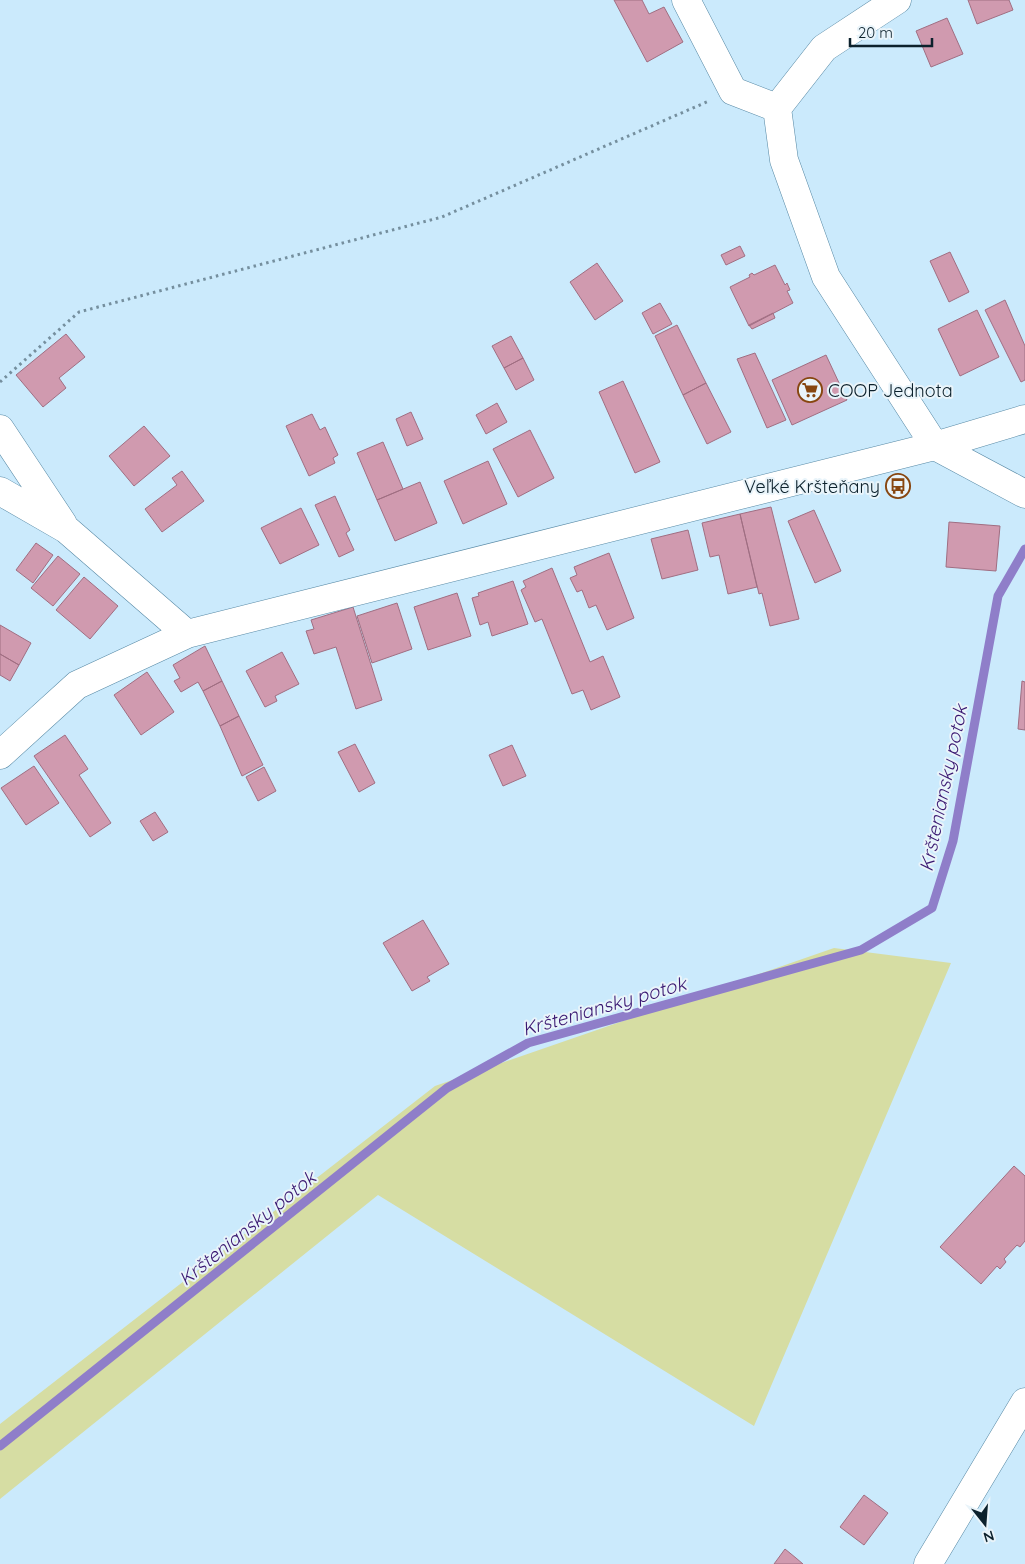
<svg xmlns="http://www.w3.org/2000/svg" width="1025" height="1564" viewBox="0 0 1025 1564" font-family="Quicksand,sans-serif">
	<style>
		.green { fill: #d6dda3 }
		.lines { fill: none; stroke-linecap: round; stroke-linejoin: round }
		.stream { stroke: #8f7ec9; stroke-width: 9 }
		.building { fill: #d09aaf; stroke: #a06e82 }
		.minor-casing { stroke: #5789a5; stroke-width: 29 }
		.path { stroke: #758f9e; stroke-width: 3; stroke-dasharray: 2.5 4; stroke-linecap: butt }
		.minor { stroke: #fff; stroke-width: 28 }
		.labels { text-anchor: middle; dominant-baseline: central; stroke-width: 4; stroke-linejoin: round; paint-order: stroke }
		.poi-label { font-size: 18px; fill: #0c212c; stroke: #e9f4fa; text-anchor: start }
		.water-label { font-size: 19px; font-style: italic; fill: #391771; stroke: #e9f4fa }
	</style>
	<rect width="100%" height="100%" fill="#cbeafc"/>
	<path class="green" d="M834,948L951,963L754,1426L378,1195L0,1499V1424L435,1086Z"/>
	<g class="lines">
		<path class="stream" d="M0,1446L447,1088L528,1043L861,950L932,908L953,841L998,596L1025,549"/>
	</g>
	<path class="building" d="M614,0H642L649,14L664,7L683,42L647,62Z
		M968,0H1009L1013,10L977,24Z
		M947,18L963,54L931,67L916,31Z
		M740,246L745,256L726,265L721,255Z
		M950,252L969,292L949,302L930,261Z
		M597,263L623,301L595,320L570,282Z
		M775,265L785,285L787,283L790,290L787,291L793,303L749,326L730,287L750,277L749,275L752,273L754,275Z
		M1005,300L1025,346V380L1021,382L985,310Z
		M660,303L672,324L653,334L642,313Z
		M977,310L999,357L960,376L938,329Z
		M773,313L775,318L752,329L749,325Z
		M677,325L706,383L683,395L655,336Z
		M66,334L85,357L59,378L66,388L43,407L16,375Z
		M511,336L523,358L504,368L492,346Z
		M755,353L786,420L767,428L737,359Z
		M826,355L847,400L792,425L772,380Z
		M523,358L534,380L516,390L504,368Z
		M623,381L660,462L635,473L599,392Z
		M706,383L731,432L707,444L683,395Z
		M497,403L507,422L486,434L476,415Z
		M411,412L423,439L407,446L396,419Z
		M312,414L320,430L325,427L338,455L333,458L335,463L309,476L286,426Z
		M144,426L170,456L134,486L109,456Z
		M530,430L554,478L518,497L493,449Z
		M383,442L403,489L377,500L357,453Z
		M488,461L507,504L463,524L444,481Z
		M182,471L204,501L162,532L145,509L177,485L172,478Z
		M420,482L437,523L395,541L377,500Z
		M335,496L350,530L346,533L354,550L339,557L315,505Z
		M771,507L799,619L770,626L762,593L759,594L740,514Z
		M301,508L319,545L280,564L261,528Z
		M814,510L841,571L815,583L788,521Z
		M740,514L757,587L728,594L719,555L710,557L702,523Z
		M949,522L1000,526L996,571L946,567Z
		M688,530L698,570L662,579L651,539Z
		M36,543L53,555L33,583L16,570Z
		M609,553L634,618L607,630L596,605L589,608L582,590L577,592L570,578L577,575L574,567Z
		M58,556L80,574L53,606L31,588Z
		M552,568L590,662L603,656L620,697L591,710L583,690L572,694L542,619L535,622L521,590L526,587L523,581Z
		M84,577L118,606L90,639L56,610Z
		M513,581L528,624L492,636L488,622L480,625L472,598L479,596L478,593Z
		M457,593L471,636L428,650L414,607Z
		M397,603L412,649L372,663L357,616Z
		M353,607L382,700L356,709L336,647L314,654L306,631L314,629L311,620Z
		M0,625L31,643L19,665L0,654Z
		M205,646L222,681L203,691L198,682L181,692L174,681L180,678L173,665Z
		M282,652L299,684L275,696L277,701L265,707L246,671Z
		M0,654L19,665L10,681L0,675Z
		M147,672L174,712L141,735L114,695Z
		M222,681L239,716L220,726L203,691Z
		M1022,681L1025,682V730L1018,729Z
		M239,716L263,765L242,776L220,726Z
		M65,735L88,769L79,775L111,823L90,837L34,756Z
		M355,744L375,783L359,792L338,752Z
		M512,745L526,776L503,786L489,755Z
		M34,766L59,803L26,825L1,788Z
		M264,767L276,791L258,801L246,777Z
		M155,812L168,832L153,841L140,821Z
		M423,920L449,964L427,977L430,981L412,991L383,943Z
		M1014,1166L1025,1176V1241L1020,1247L1017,1245L1004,1259L1006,1262L1000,1269L997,1266L981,1284L940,1247Z
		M864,1495L888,1513L864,1545L840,1527Z
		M785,1549L796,1558L803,1564H774Z"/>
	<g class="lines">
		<defs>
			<path id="minor" d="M686,0L733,91L777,108
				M897,0L824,48L777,108L784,160L826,277L935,446L1025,494
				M0,429L63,524
				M0,491L66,529L187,634L935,446L1025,419
				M0,755L77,685L187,634
				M928,1564L1025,1402"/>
		</defs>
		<use href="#minor" class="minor-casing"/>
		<path class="path" d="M0,382L79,312L442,217L709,101"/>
		<use href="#minor" class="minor"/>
	</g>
	<defs>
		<symbol id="supermarket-ring" viewBox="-11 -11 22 22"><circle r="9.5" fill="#e9f4fa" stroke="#874610" stroke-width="1.5"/><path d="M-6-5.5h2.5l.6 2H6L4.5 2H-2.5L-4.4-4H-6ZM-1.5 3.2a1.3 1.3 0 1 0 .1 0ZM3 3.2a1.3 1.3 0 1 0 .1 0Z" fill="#874610"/></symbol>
		<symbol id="bus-ring" viewBox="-11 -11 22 22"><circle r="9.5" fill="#e9f4fa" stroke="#874610" stroke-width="1.5"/><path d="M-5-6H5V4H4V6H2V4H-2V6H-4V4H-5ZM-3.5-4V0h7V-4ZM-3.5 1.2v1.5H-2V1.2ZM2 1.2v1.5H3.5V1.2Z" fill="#874610"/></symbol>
	</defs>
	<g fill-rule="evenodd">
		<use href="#supermarket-ring" x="796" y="376" width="28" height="28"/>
		<use href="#bus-ring" x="884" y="472" width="28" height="28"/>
	</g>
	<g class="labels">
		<g class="poi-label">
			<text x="828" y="390">COOP Jednota</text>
			<text x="880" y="486" text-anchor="end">Veľké Kršteňany</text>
		</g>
		<g class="water-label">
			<text transform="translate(943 788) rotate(-78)">Kršteniansky potok</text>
			<text transform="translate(604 1006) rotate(-16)">Kršteniansky potok</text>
			<text transform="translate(247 1228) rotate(-39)">Kršteniansky potok</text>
		</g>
	</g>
	<g transform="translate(985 1524) rotate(163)" stroke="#e9f4fa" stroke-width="4" paint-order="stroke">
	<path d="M0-4L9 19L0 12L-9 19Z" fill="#0c212c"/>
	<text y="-8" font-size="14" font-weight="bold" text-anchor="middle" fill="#0c212c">N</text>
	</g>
	<path d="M850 38v8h82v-8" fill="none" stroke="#0c212c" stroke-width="2.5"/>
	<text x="858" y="38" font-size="15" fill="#0c212c" stroke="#e9f4fa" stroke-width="4" paint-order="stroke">20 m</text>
</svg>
